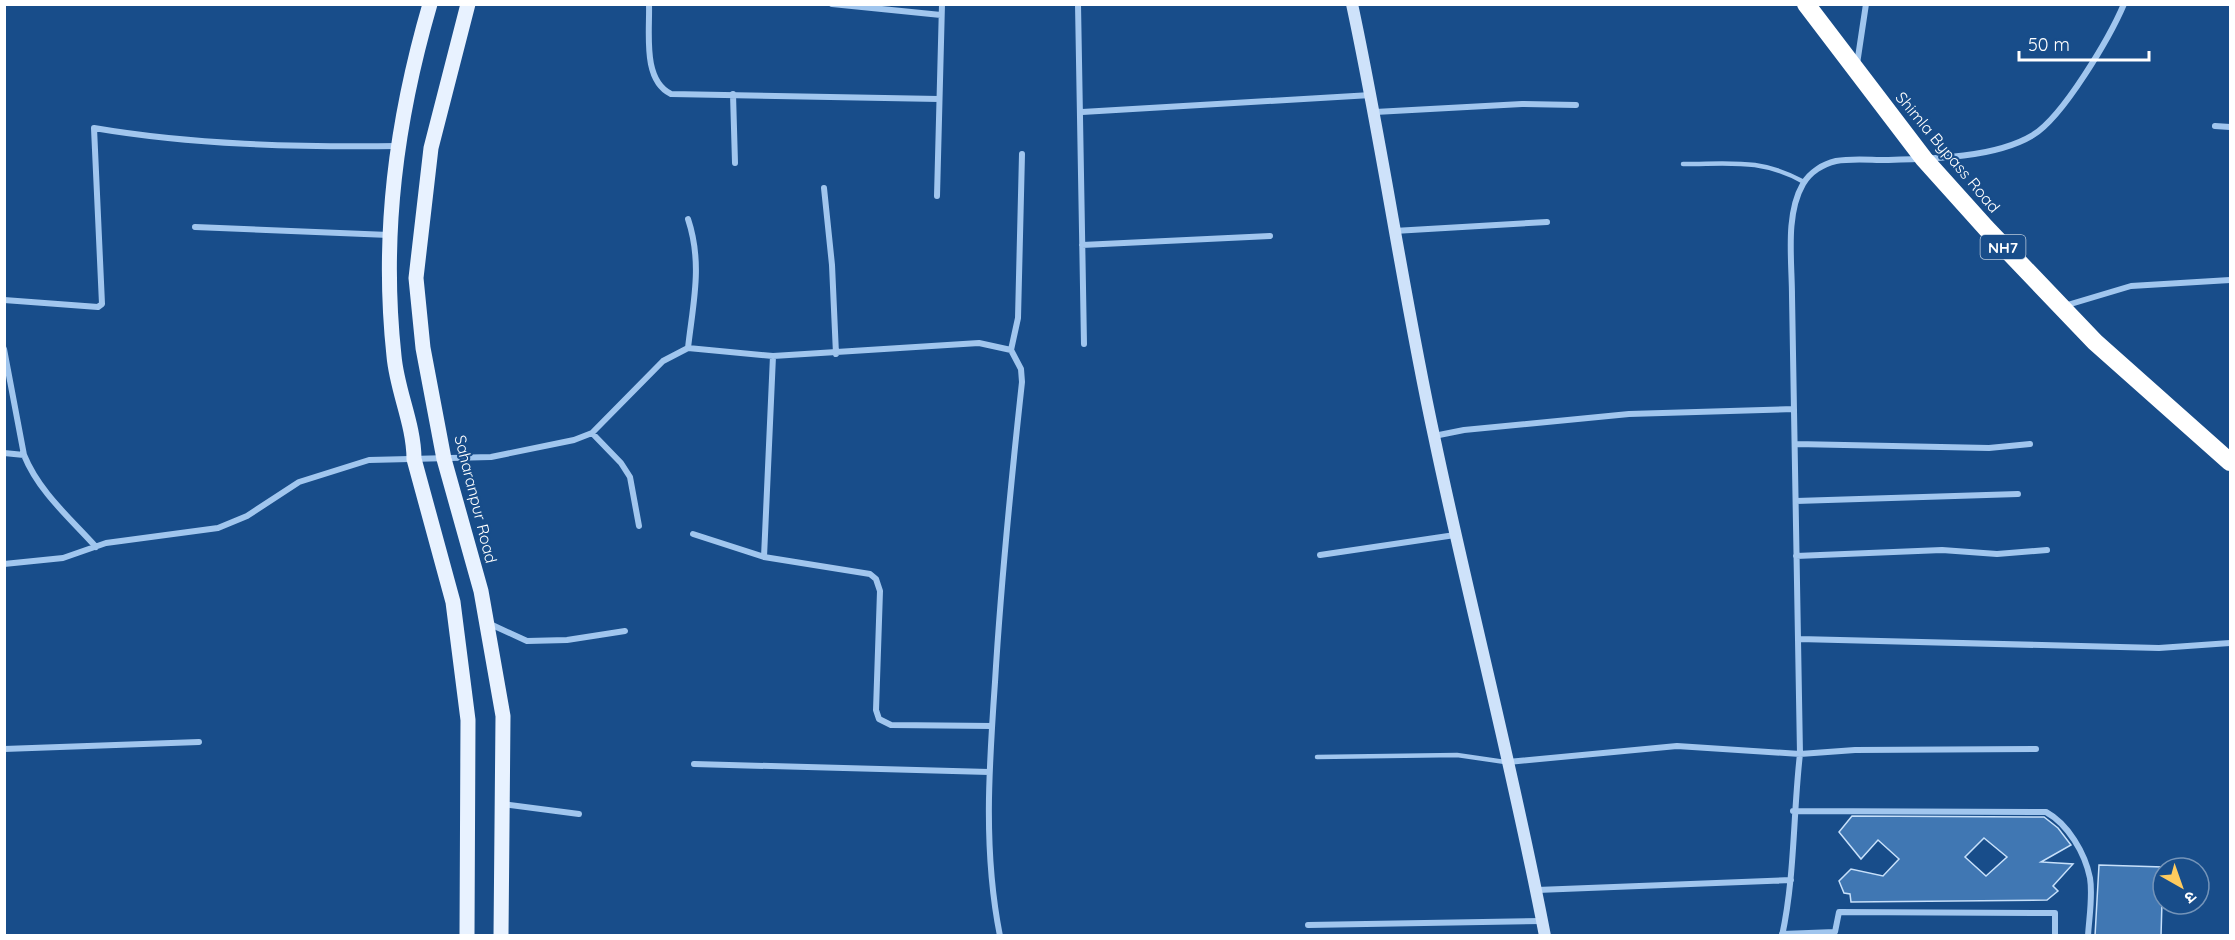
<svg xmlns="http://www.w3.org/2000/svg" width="2235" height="940" viewBox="0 0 2235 940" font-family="Quicksand,'Noto Sans Devanagari',sans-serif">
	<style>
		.building { fill: #4077b3; stroke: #c7e0fa; stroke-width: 1.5; fill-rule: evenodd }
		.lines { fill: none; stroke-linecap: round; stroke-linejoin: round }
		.lane { stroke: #a1c6ee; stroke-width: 4.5 }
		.street { stroke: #a1c6ee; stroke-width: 6 }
		.secondary { stroke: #cee2fa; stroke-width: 12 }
		.primary { stroke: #e8f2ff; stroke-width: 15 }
		.highway { stroke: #fff; stroke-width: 18 }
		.labels { text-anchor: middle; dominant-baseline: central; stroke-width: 4.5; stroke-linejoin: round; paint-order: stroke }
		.shield { fill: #184d8a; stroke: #bacadc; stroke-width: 1.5 }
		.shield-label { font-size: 15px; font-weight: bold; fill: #fff }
		.street-label { font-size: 16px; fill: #fff; stroke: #184d8a }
	</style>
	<rect width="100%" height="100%" fill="#184d8a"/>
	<path class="building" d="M1852,816L2044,817L2058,828L2071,845L2041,862L2073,864L2053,886L2058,891L2047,900L1851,902L1850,894L1844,893L1839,881L1851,869L1883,876L1899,859L1878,840L1861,859L1839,832ZM1984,838L2007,857L1986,876L1965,857Z
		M2099,865L2163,867L2161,936H2095Z"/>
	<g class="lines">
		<path class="lane" d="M1683,164C1730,164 1761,158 1804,182
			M1317,757L1457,755L1505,762"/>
		<path class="street" d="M649,4C650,32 642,80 671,94L939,99
			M832,4L941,15
			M1078,4L1084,344
			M1857,64L1866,4
			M733,94L735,163
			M1082,112L1371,95
			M1375,112L1522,104L1576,105
			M2215,126L2230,127
			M824,188L832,265L836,354
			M937,196L942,4
			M195,227L389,235
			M1394,231L1547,222
			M1082,245L1270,236
			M4,300L98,307L102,304L94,128C194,145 295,147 397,146
			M2064,306L2131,286L2230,280
			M688,348C693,303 703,264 688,219
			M4,349L24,455C39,492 70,518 96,547
			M1011,350L1018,318L1022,154
			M592,433L621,463L630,477L639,526
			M1434,436L1464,430L1629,414L1794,409
			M1796,444L1989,448L2030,444
			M4,453L24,455
			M1796,501L2018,494
			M693,534L764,557L870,574L876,579L880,591L876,710L879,719L891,725L992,726
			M1320,555L1455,535
			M1796,556L1942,550L1997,554L2047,550
			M764,557L773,356
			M4,564L63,558L106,543L218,528L247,516L299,482L369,460L491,457L574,440L592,433L663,361L688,348L773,356L979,343L1011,350L1021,369L1022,382C1011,482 1001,582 995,682C989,767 983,851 1000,936
			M490,624L527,641L567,640L625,631
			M1799,639L2159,648L2230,643
			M4,749L199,742
			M1508,762L1677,746L1800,754L1855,750L2036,749
			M694,764L989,772
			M502,804L579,814
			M1793,811L2046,812C2068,824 2085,853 2090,878C2093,896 2089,918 2088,936
			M1537,890L1791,880
			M1308,925L1542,921
			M1782,934L1835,932L1839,912L2055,913V936
			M1782,936C1795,876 1793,814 1800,754L1792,296C1792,261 1785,215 1803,184C1810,172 1823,164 1836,161C1852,158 1870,160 1886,160C1931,159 1995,158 2033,135C2063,117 2110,37 2124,4"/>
		<path class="secondary" d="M1352,4C1383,148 1403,293 1434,436C1469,603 1513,768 1545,936"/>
		<path class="primary" d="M430,4C396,121 381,235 394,356C397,391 414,424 414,459L453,602L468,720L467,936
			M468,4L431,148L416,278L423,348L444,459L481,591L503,716L501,936"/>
		<path class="highway" d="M1806,4L1924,159L1986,228L2095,342L2230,462"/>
	</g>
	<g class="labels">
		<rect class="shield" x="1980.5" y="235" width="45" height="24" rx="4.5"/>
		<g class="shield-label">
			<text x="2003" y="247">NH7</text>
		</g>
		<g class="street-label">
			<text transform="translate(1948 152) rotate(50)">Shimla Bypass Road</text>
			<text transform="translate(476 499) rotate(76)">Saharanpur Road</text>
		</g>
	</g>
	<rect width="2235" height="940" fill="none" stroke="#ffffff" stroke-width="12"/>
	<g transform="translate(2181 886) rotate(140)"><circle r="28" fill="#184d8a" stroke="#7494b9" stroke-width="1.5"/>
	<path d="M0-4.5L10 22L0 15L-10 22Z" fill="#ffcb5e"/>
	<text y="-9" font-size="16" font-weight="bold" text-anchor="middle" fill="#ffffff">उ</text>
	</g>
	<path d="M2019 51v9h130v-9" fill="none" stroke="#ffffff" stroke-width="3"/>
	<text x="2028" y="51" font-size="18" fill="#ffffff" stroke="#184d8a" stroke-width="4.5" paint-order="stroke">50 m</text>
</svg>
